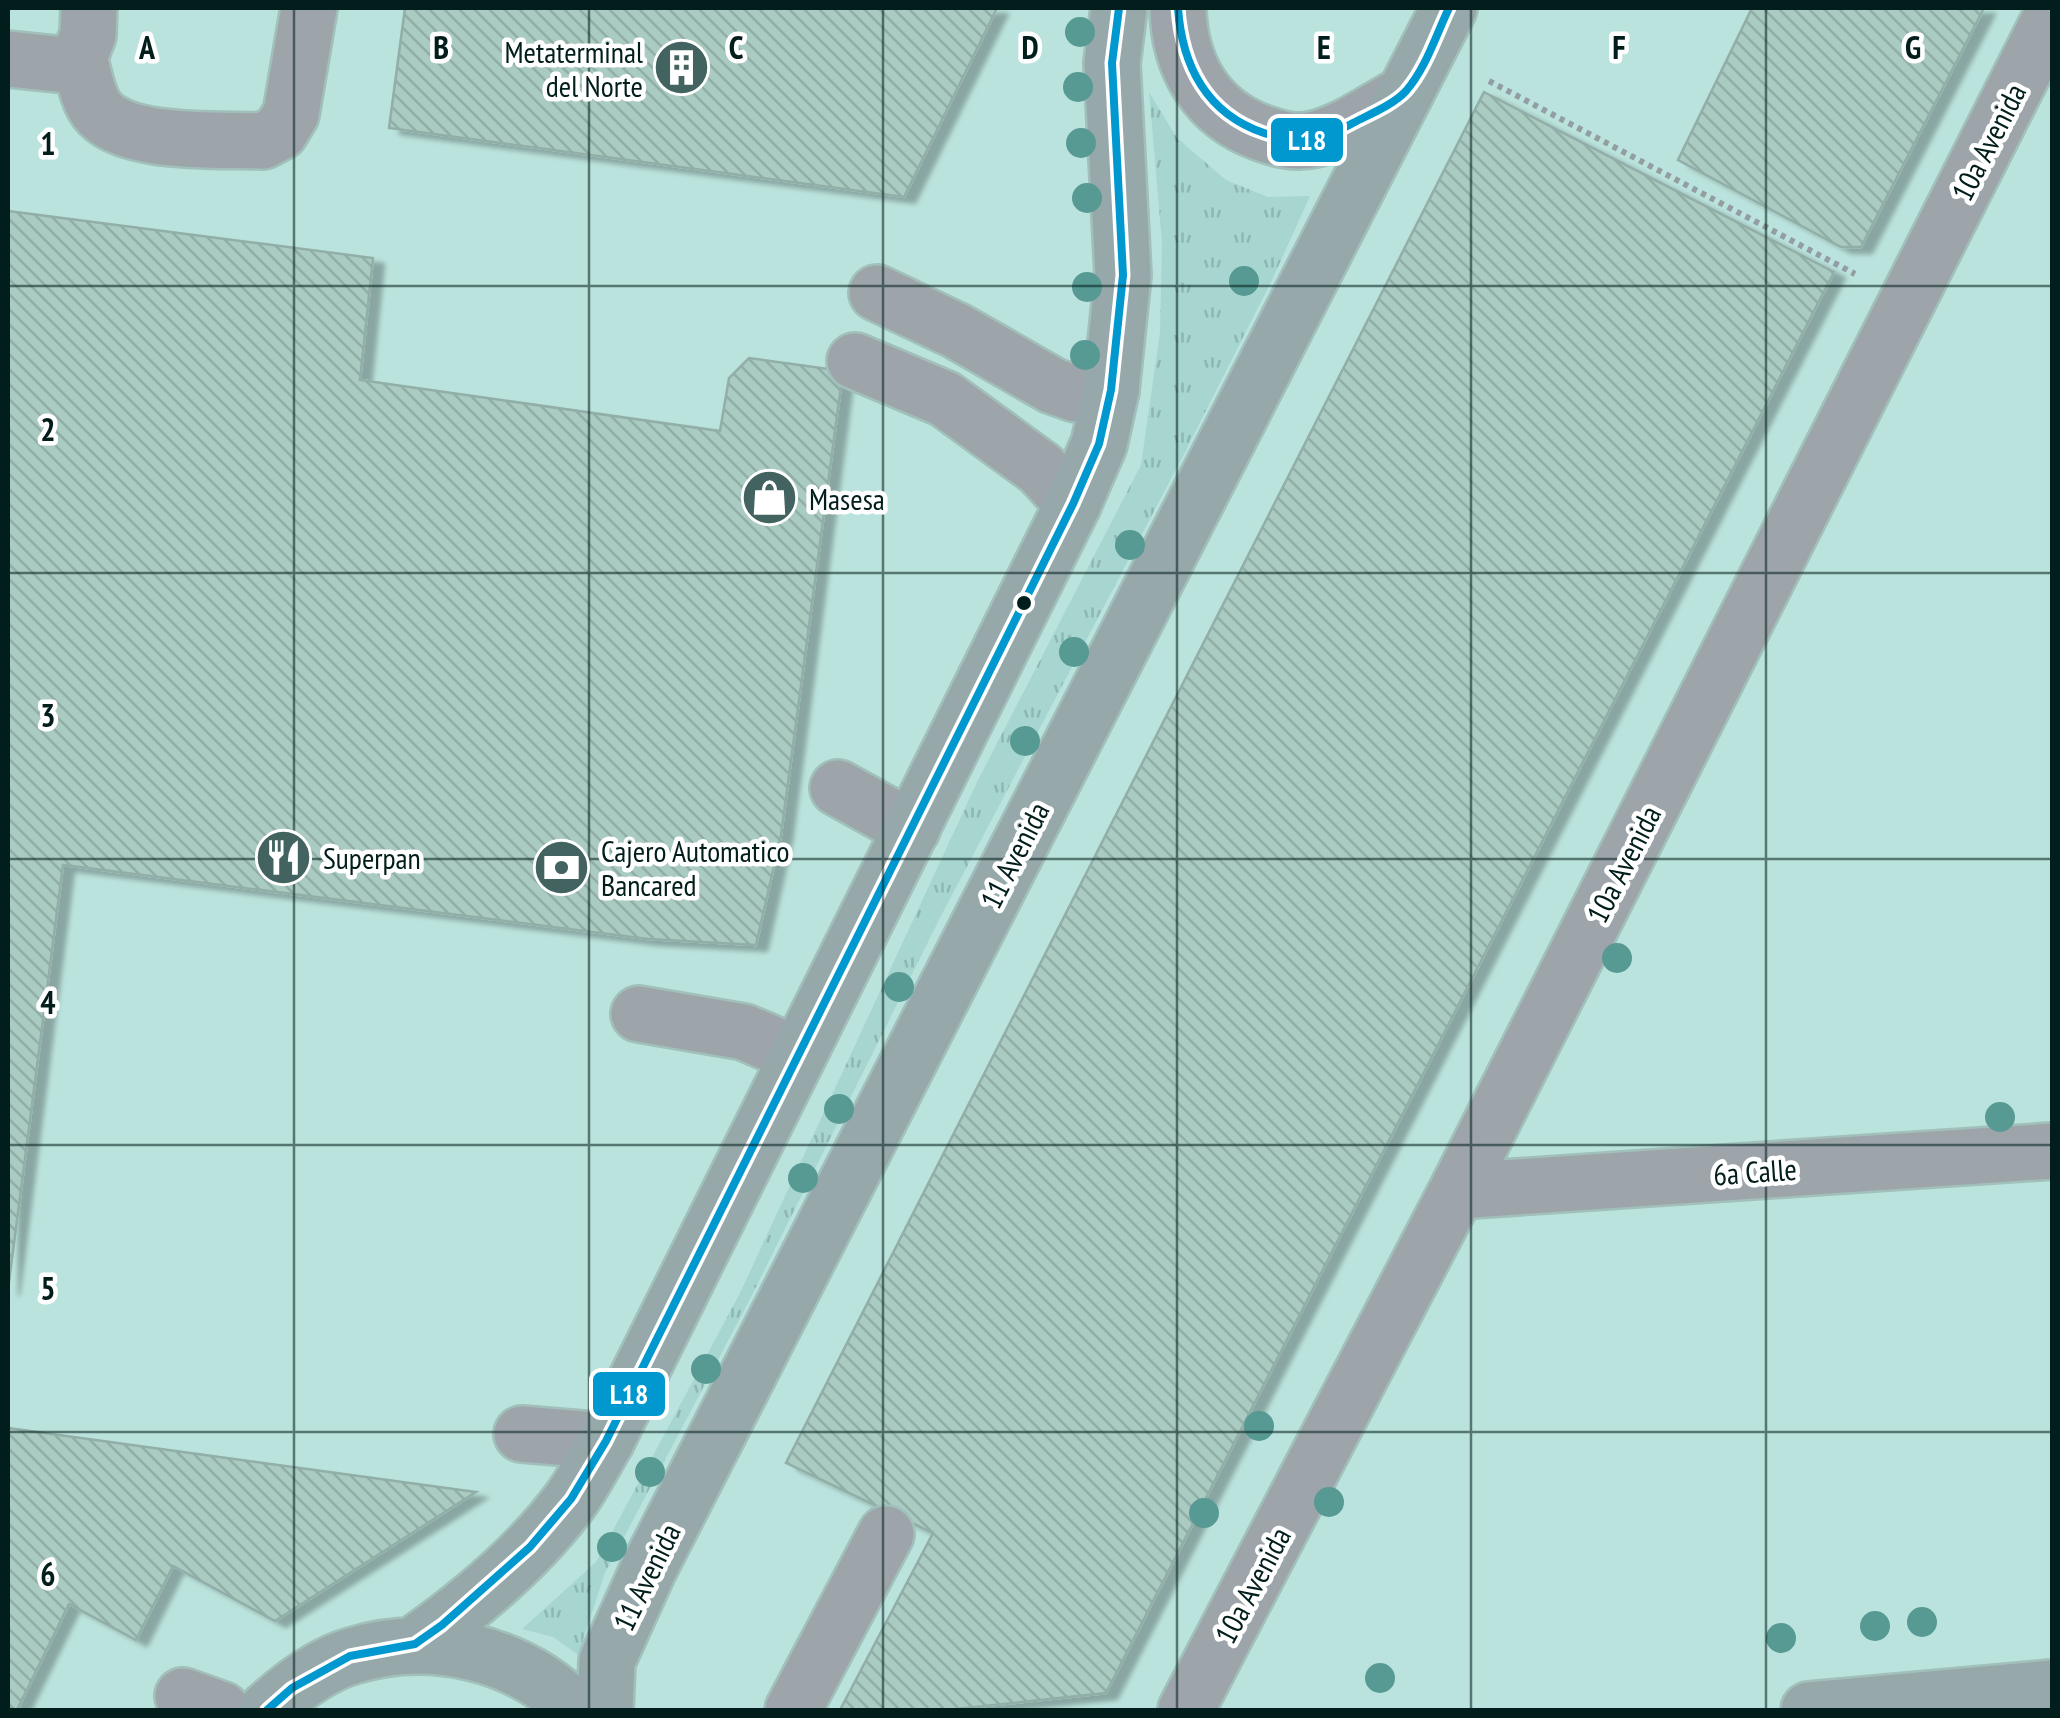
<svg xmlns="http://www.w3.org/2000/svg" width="2060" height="1718" viewBox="0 0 2060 1718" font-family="'PT Sans Narrow',sans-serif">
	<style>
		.grass { fill: url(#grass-tufts) }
		.building { fill: url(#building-back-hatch); stroke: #91aea7; stroke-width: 2.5; filter: url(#shadow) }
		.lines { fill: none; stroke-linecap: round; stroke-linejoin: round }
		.minor-casing { stroke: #a1c0bc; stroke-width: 60 }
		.major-casing { stroke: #a1c0bc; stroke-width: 60 }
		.path { stroke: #939ea2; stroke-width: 6; stroke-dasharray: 5 5; stroke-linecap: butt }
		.minor { stroke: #9da5ab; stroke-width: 55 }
		.major { stroke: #97a8ab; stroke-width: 55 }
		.bus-1-casing { stroke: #fff; stroke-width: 15 }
		.bus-1 { stroke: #0098cf; stroke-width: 8 }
		.tree { fill: #579993 }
		.grid { fill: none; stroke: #011e1c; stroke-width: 2.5; stroke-opacity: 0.55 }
		.bus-dot { fill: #011e1c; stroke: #fff; stroke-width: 4 }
		.labels { text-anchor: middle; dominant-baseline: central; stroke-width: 9; stroke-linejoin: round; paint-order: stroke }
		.poi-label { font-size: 30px; fill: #011e1c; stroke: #fff; text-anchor: start }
		.street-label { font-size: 30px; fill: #011e1c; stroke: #fff }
		.grid-label { font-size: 32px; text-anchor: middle; font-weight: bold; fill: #011e1c; stroke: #fff; stroke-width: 9; stroke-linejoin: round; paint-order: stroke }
		.line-badge { stroke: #fff; stroke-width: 4 }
		.badge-label { font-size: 28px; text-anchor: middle; font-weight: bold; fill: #fff }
	</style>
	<defs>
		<pattern id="grass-tufts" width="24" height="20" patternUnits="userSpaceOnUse" patternTransform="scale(2.5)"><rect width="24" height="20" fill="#a7d6d0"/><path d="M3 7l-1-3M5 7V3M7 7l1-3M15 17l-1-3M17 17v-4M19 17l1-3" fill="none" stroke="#8eb7b2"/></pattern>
		<pattern id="building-back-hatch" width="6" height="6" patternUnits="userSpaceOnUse" patternTransform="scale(2.5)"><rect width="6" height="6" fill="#aacbc2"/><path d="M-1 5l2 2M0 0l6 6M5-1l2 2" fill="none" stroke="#90aea6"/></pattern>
		<filter id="shadow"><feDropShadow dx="11" dy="6" stdDeviation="2.5" flood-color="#0004"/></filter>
	</defs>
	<rect width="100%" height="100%" fill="#bbe3dd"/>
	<path class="grass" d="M1149,92L1177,138L1226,180L1268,197L1310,196L1272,280L1181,460L942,914L747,1305L605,1573L578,1655L553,1637L522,1629L596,1562L740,1293L978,780L1141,465L1160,332L1162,243Z"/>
	<path class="building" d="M405,8H997L904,197L389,128Z
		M1752,8H1984L1861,247H1841L1678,160Z
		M1484,92L1834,272L1106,1693L947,1710H840L933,1533L786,1463Z
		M8,211L373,258L360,380L720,431L729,378L749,358L843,371L781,835L756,945L648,939L63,865L8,1290Z
		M8,1428L476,1492L275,1621L173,1566L136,1640L69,1604L17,1710H8Z"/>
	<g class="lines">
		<defs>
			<path id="minor" d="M1178,8C1179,65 1206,113 1262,133C1279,139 1296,144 1315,139C1346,132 1377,108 1405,94
				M79,58C84,74 87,97 97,110C124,146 221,139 263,141L280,132L291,114L309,8
				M8,59L66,65L79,58L88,35L89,8
				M877,293L957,331L1053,386L1076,394L1111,390
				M855,361L945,399L1041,469L1073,504
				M838,788L912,829
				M639,1014L744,1032L798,1055
				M1457,1191L2052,1151
				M522,1434L606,1441
				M183,1696L222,1710
				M793,1710L886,1534
				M1186,1710L1457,1191L2052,15"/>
			<path id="major" d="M415,1644C472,1604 528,1557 570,1501C583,1483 594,1461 606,1441L1073,504L1099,444L1111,390L1123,275L1112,63L1119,8
				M267,1710C290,1689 321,1665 352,1656C429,1632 520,1652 575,1710
				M605,1710L607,1661L649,1568L1449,8
				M1809,1710L2052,1688"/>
		</defs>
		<use href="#minor" class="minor-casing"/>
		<use href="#major" class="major-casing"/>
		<path class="path" d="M1489,81L1855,274"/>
		<use href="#minor" class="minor"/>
		<use href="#major" class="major"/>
		<defs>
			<path id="bus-1" d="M1178,8C1182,66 1207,114 1264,133C1279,138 1295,143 1310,140C1325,138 1340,130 1353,123C1370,114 1393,105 1406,91C1426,68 1436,35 1449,8
				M267,1710L292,1688L350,1656L415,1644L442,1625L530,1547L571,1499L606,1441L1073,504L1099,444L1111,390L1123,275L1112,63L1119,8"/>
		</defs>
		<use href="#bus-1" class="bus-1-casing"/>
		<use href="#bus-1" class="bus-1"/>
	</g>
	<g class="tree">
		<circle cx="1080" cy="32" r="15"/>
		<circle cx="1078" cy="87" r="15"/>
		<circle cx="1081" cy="143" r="15"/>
		<circle cx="1087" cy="198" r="15"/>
		<circle cx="1244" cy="281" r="15"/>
		<circle cx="1087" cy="287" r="15"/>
		<circle cx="1085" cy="355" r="15"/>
		<circle cx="1130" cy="545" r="15"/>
		<circle cx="1074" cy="652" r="15"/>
		<circle cx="1025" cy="741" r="15"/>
		<circle cx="1617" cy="958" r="15"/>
		<circle cx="899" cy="987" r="15"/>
		<circle cx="839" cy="1109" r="15"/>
		<circle cx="2000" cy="1117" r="15"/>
		<circle cx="803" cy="1178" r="15"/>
		<circle cx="706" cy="1369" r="15"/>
		<circle cx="1259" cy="1426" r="15"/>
		<circle cx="650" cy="1472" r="15"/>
		<circle cx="1329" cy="1502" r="15"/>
		<circle cx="1204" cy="1513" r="15"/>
		<circle cx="612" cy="1547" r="15"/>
		<circle cx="1922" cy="1622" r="15"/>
		<circle cx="1875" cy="1626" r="15"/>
		<circle cx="1781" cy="1638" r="15"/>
		<circle cx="1380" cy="1678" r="15"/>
	</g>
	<path class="grid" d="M294,8V1710M589,8V1710M883,8V1710M1177,8V1710M1471,8V1710M1766,8V1710M8,286H2052M8,573H2052M8,859H2052M8,1145H2052M8,1432H2052"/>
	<defs>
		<symbol id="building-disc" viewBox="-11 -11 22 22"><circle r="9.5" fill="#426360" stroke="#fff"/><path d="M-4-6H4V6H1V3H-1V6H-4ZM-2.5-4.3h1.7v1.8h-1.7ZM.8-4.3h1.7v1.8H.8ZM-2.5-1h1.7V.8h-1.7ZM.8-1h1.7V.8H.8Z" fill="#fff"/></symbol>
		<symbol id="shop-disc" viewBox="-11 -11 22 22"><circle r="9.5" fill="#426360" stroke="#fff"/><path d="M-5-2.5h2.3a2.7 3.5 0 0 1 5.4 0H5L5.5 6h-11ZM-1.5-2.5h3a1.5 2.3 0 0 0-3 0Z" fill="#fff"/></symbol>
		<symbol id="restaurant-disc" viewBox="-11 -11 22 22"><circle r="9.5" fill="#426360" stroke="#fff"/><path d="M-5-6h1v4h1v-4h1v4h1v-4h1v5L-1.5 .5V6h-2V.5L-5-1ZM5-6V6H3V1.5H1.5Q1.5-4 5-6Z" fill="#fff"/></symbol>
		<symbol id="bank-disc" viewBox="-11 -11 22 22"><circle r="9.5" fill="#426360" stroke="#fff"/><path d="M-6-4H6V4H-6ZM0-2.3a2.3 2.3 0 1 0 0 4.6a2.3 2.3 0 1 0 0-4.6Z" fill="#fff"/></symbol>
	</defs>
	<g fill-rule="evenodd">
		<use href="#building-disc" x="650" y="36" width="63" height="63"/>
		<use href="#shop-disc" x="738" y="466" width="63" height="63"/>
		<use href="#restaurant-disc" x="252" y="826" width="63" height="63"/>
		<use href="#bank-disc" x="530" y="836" width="63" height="63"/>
	</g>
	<circle class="bus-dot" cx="1024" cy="603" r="9"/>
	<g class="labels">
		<g class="poi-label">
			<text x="643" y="51" text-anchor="end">Metaterminal<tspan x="643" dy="34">del Norte</tspan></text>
			<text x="809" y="498">Masesa</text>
			<text x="601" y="850">Cajero Automatico<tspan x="601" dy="34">Bancared</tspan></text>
			<text x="323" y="857">Superpan</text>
		</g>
		<g class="street-label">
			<text transform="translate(1988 142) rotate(-63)">10a Avenida</text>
			<text transform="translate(1014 855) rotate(-63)">11 Avenida</text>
			<text transform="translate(1623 864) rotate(-63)">10a Avenida</text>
			<text transform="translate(1755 1171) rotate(-4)">6a Calle</text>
			<text transform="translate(646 1577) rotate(-64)">11 Avenida</text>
			<text transform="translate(1252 1585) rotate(-62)">10a Avenida</text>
		</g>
	</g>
	<g class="grid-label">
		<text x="147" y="59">A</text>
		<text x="441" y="59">B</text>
		<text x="736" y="59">C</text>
		<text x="1030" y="59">D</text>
		<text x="1324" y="59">E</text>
		<text x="1619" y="59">F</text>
		<text x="1913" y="59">G</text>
		<text x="48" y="155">1</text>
		<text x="48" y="441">2</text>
		<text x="48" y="727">3</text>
		<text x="48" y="1014">4</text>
		<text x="48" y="1300">5</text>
		<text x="48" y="1586">6</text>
	</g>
	<g class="line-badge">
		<rect x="1269" y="116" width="76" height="48" rx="10" fill="#0098cf"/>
		<rect x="591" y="1370" width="76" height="48" rx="10" fill="#0098cf"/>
	</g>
	<g class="badge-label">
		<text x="1307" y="150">L18</text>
		<text x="629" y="1404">L18</text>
	</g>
	<rect width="2060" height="1718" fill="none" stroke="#011e1c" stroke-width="20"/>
</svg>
